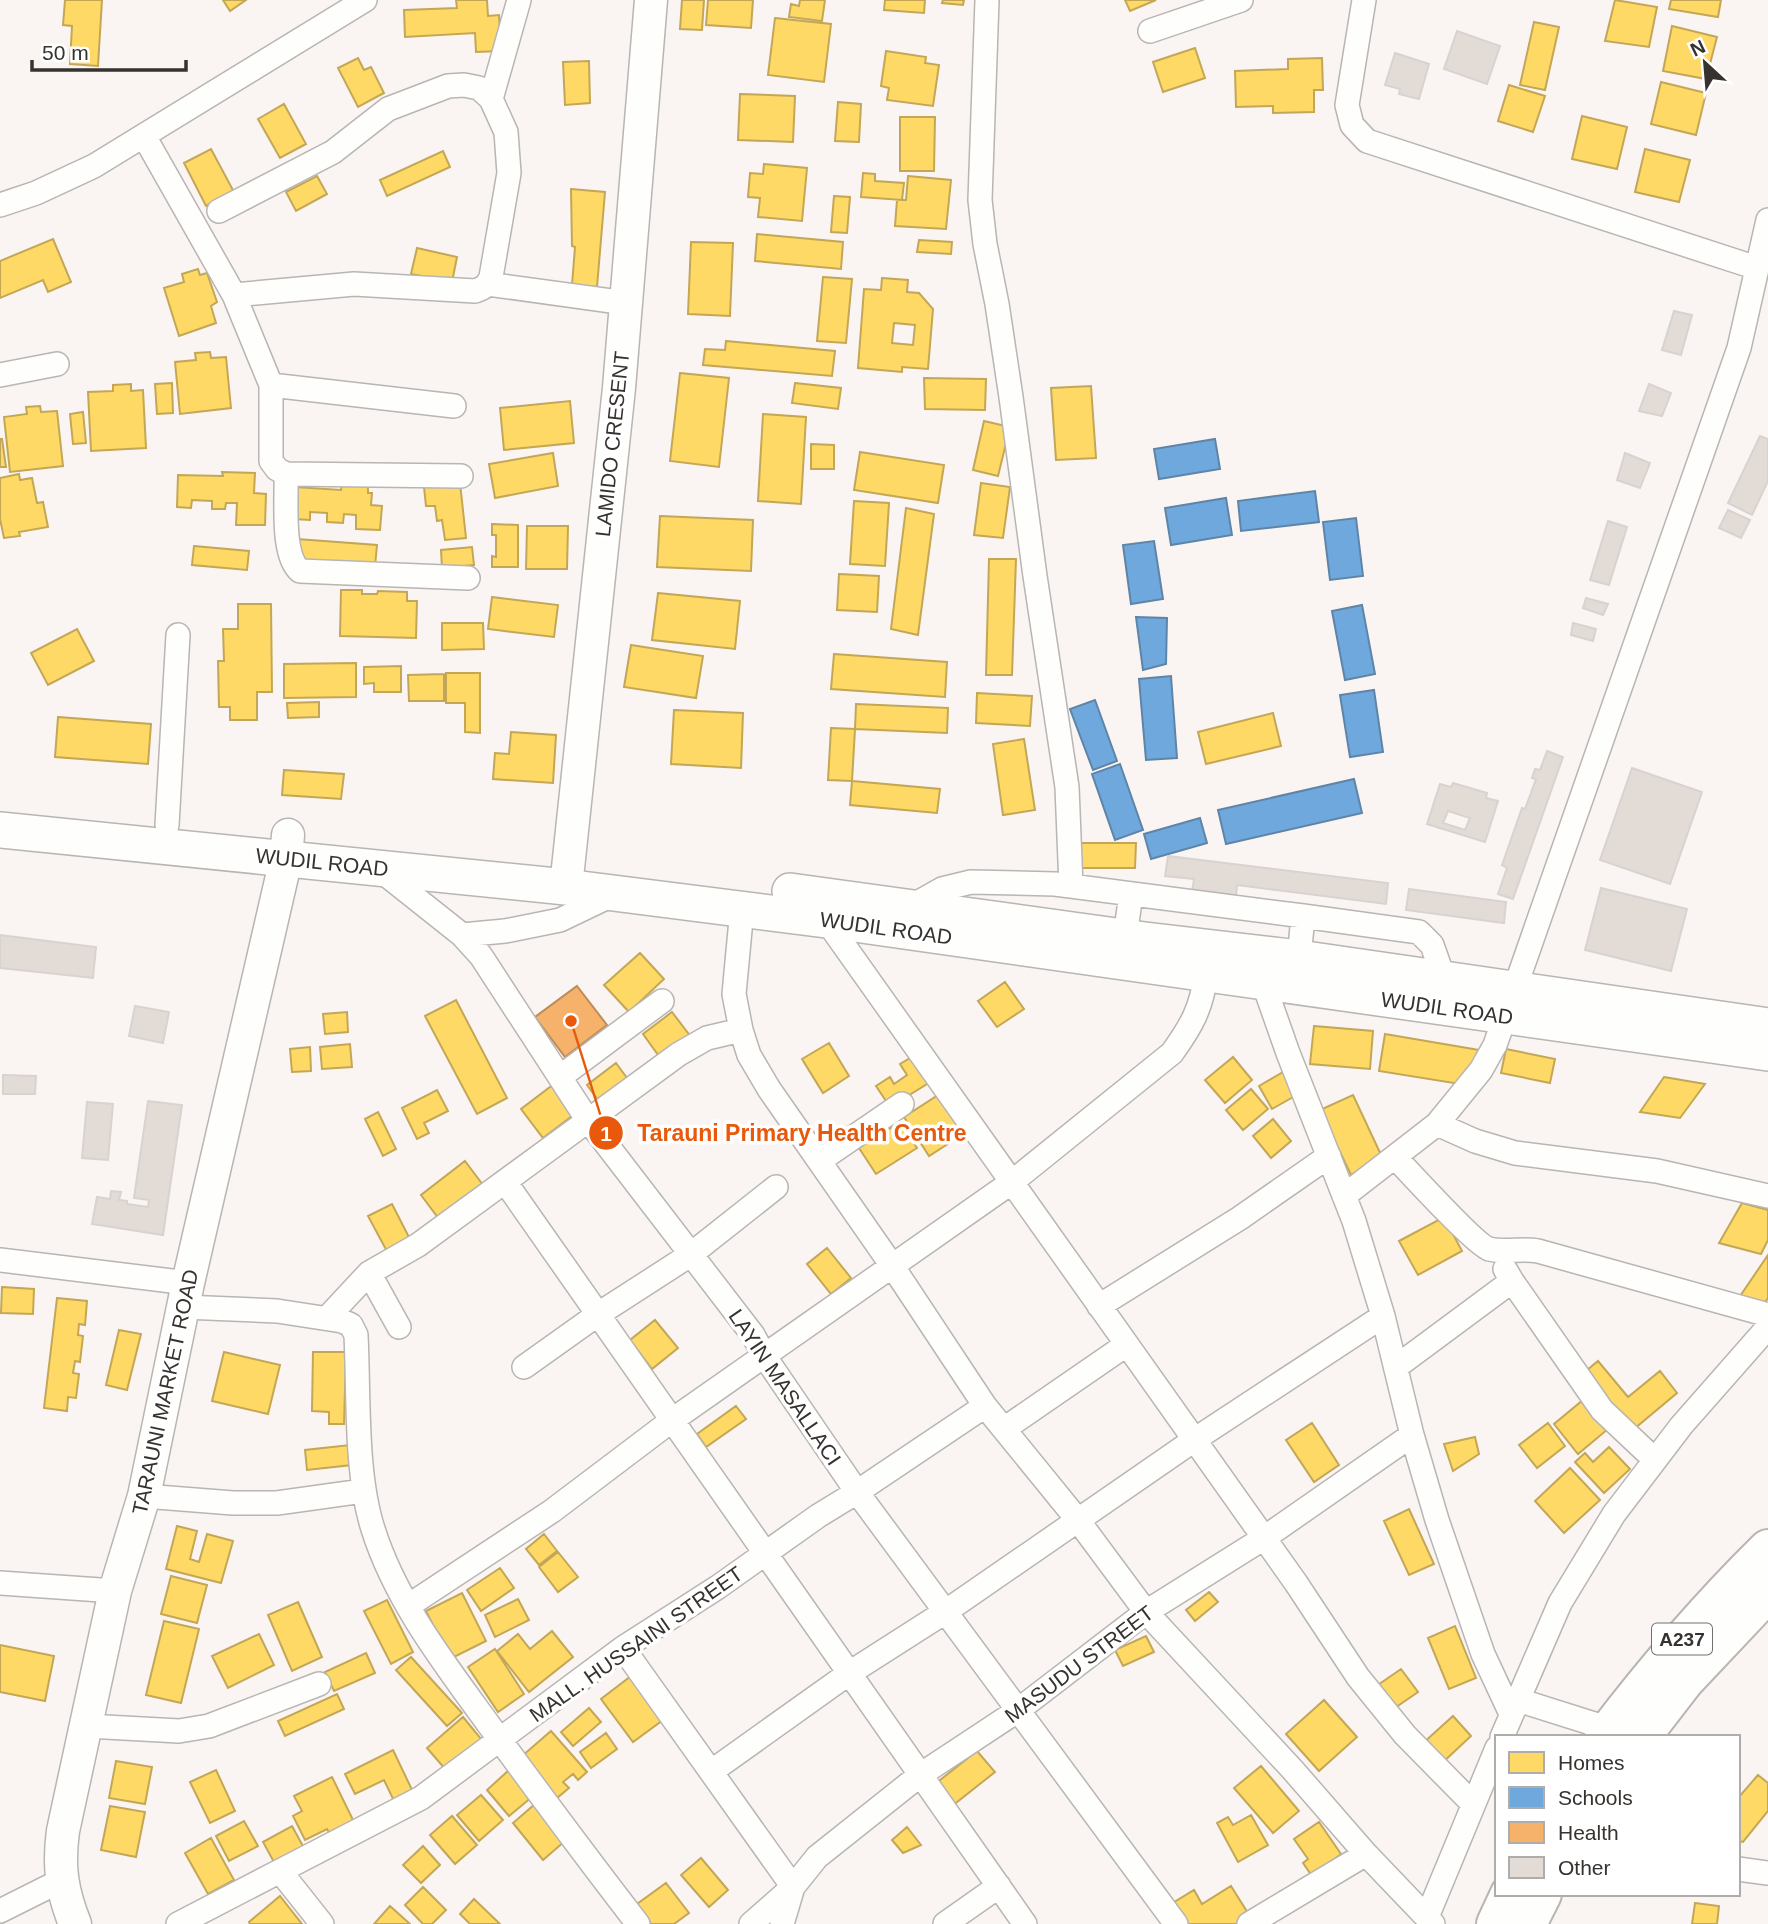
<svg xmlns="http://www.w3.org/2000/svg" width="1768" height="1924" viewBox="0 0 1768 1924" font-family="Arial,sans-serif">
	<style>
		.homes { fill: #ffd966; stroke: #c3a756; stroke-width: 2; fill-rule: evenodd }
		.schools { fill: #6fa8dc; stroke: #5e85a8; stroke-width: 2 }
		.health { fill: #f6b26b; stroke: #bc8c59; stroke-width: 2 }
		.building { fill: #e3dbd6; stroke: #d7d3d1; stroke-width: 2; fill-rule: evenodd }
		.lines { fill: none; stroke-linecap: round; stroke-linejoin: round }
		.street-casing { stroke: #b8b5b2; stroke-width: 26 }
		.secondary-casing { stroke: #b8b5b2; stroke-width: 35 }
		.primary-casing { stroke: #b8b5b2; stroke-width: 38 }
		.highway-casing { stroke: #b8b5b2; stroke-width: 42 }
		.street { stroke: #fefefd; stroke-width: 23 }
		.secondary { stroke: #fefefd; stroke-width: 32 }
		.primary { stroke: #fefefd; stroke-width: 35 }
		.highway { stroke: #fefefd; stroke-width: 38 }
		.labels { text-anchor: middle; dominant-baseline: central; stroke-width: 7; stroke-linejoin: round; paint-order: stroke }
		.shield { fill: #fff; stroke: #72706e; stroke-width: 2 }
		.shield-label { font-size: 19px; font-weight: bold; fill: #363230 }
		.street-label { font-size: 21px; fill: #363230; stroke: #fff }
		.leader { fill: none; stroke: #e8590c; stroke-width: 2.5 }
		.callout-dot { fill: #e8590c; stroke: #fff; stroke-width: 2.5 }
		.mark-label { font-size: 21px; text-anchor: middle; font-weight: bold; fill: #fff }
		.callout-label { font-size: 23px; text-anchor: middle; font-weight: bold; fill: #e8590c; stroke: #fff; stroke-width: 7; stroke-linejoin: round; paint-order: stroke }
	</style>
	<rect width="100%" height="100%" fill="#faf5f2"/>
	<path class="homes" d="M65,0H102L98,66L70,64L72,26L63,25Z
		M223,0H246L230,11Z
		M456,0H487L488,16L499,15L501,51L476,52L475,33L405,37L404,10L457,8Z
		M682,0H704L702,30L680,29Z
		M708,0H753L751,28L706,25Z
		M800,0H825L822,21L789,17L791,4L799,6Z
		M885,0H925L924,13L884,10Z
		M943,0H964L963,5L942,3Z
		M1125,0H1156L1130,11Z
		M1615,0L1657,7L1649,47L1605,41Z
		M1671,0H1721L1718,17L1669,9Z
		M775,18L831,24L824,82L768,75Z
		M1534,22L1559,27L1545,90L1520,85Z
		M1672,26L1717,37L1706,79L1663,71Z
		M1195,48L1205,78L1163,92L1153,62Z
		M886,51L926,57L925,63L939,65L933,106L887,100L889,88L881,86Z
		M358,58L364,70L371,67L384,93L358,107L338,68Z
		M1322,58L1323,90H1314V112L1273,113V106L1236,107L1235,71L1288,69V59Z
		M589,61L590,103L565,105L563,62Z
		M1661,82L1706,93L1696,135L1651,124Z
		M1509,85L1545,96L1533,132L1498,121Z
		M740,94L795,96L793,142L738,140Z
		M838,102L861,104L859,142L835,141Z
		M284,104L306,144L280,158L258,119Z
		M1582,116L1627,127L1617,169L1572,159Z
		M900,117H935L934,171H900Z
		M211,149L234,192L206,206L184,163Z
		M1645,149L1690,160L1679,202L1635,192Z
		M443,151L450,167L387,196L380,180Z
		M764,164L807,168L802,221L758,217L760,198L748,197L750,173L763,174Z
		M863,173L875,174V181L904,183L902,200L861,197Z
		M317,176L327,194L296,211L286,192Z
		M908,176L951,180L946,229L895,226L897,200H906Z
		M571,189L605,192L597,287L572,285L575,247L572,246Z
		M834,196L850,197L847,233L831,232Z
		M757,234L843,242L841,269L755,261Z
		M53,239L71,282L48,292L43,280L0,298V261Z
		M919,240L952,242L951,254L917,252Z
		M691,242L733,243L730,316L688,314Z
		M417,248L457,257L452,282L411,274Z
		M198,269L200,275L207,273L217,302L211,306L216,323L179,336L164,288L184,282L182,274Z
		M823,277L852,279L846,343L817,341Z
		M882,278L908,280L907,292L919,293L933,309L928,369L902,367V372L858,368L864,289L881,290ZM894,323L915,325L913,345L892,343Z
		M726,341L835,351L832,376L703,365L705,349L725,350Z
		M210,352L211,358L226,357L231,408L180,414L175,362L196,360L195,353Z
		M680,373L729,378L719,467L670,461Z
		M924,378L986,379L985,410L925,409Z
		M172,383L173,413L157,414L155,384Z
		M795,383L841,388L838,409L792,403Z
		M131,384V391L143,390L146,448L91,451L88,392L113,391V385Z
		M1091,386L1096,458L1056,460L1051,388Z
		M570,401L574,443L504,450L500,408Z
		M40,406L41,412L57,411L63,466L10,472L4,417L27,414L26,407Z
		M83,412L86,443L73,444L70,414Z
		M763,414L806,417L801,504L758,501Z
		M984,421L1010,427L998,476L973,470Z
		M0,439H2L6,467H0Z
		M811,444L834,445V469H811Z
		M860,452L944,465L938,503L854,490Z
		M553,453L558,486L495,498L489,464Z
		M222,472L255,473L254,493L266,494L265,525H236L237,503H226L225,509H212V501L192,500L191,508L177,507L178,475L223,476Z
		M19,474L20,480L32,478L37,503L43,502L48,527L19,532L20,536L4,538L0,519V478Z
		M460,483L466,538L445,540L442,520L437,521L435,506H426L424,487Z
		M981,483L1010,487L1003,538L974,535Z
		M342,484L368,486V493H372L371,505L382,506L380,530L356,529V515L344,514L343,523L327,522V513L310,512V520L293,519L295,487L341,490Z
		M854,501L889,503L885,566L850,564Z
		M906,508L934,514L918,635L891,629Z
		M660,516L753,520L751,571L657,567Z
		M492,524L518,525V567H492V556L496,557V535H492Z
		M527,526H568L567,569H526Z
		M297,539L377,545L375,566L296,560Z
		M194,546L249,551L247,570L192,565Z
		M472,547L474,565L442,568L441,550Z
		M989,559H1016L1012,675H986Z
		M839,574L879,576L877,612L837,610Z
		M341,590H362V594H377L378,591L407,592V601H417L416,638L340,636Z
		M658,593L740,601L735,649L652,640Z
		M492,597L558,605L554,637L488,629Z
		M238,604H271L272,692H257V720H230V707H219L218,661H224L223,629H238Z
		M442,623H483L484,649L442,650Z
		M77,629L94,661L48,685L31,653Z
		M631,645L703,656L696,698L624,687Z
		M834,654L947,662L945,697L831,689Z
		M356,663V697L284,698V664Z
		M401,666V692H374V683L364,684V667Z
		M446,673H480V733L465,732V703H446Z
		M444,674V701H409L408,675Z
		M977,693L1032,696L1030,726L976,723Z
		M319,702V717L288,718L287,703Z
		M856,704L948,708L947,733L855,729Z
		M674,710L743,713L741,768L671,764Z
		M1273,713L1281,746L1206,764L1198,732Z
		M58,717L151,724L148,764L55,757Z
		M831,728L855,729L852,781L828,780Z
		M511,732L556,735L553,783L493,779L495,753L509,754Z
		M1024,739L1035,810L1003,815L993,744Z
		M284,770L344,774L341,799L282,795Z
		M852,781L940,789L937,813L850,805Z
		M1075,843H1136L1135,868H1074Z
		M640,953L664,979L629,1012L604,985Z
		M1005,982L1024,1009L997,1027L978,1001Z
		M456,1000L507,1098L477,1114L425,1016Z
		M347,1012L348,1032L325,1034L323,1014Z
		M672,1012L691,1037L661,1059L643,1034Z
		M1314,1026L1373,1031L1370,1069L1310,1064Z
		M1385,1034L1485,1051L1466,1085L1379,1071Z
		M829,1043L849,1076L823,1093L802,1059Z
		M350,1044L352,1067L322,1069L320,1047Z
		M310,1047L311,1071L292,1072L290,1049Z
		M1506,1049L1555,1059L1550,1083L1501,1073Z
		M915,1055L932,1081L890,1107L876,1086L890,1077L894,1084L907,1075L900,1064Z
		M1233,1057L1252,1080L1225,1103L1205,1080Z
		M616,1063L630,1082L601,1104L587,1085Z
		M1288,1069L1302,1092L1272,1109L1259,1086Z
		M1664,1077L1705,1084L1680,1118L1640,1112Z
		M554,1084L576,1113L543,1138L521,1109Z
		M1251,1089L1268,1109L1243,1130L1226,1110Z
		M437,1090L448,1111L424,1123L429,1133L417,1139L402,1108Z
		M946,1090L971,1129L929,1156L904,1117Z
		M1353,1095L1383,1159L1351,1175L1320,1110Z
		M378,1112L396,1149L383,1156L365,1119Z
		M1273,1119L1291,1141L1271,1158L1253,1136Z
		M900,1122L917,1148L876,1174L859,1148Z
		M465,1161L486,1189L442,1223L421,1195Z
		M1742,1203L1768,1210V1240L1761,1254L1719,1243Z
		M392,1204L413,1245L390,1257L368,1216Z
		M1444,1217L1462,1251L1418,1275L1399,1241Z
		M827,1248L851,1278L831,1294L807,1264Z
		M1768,1255V1298L1758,1312L1736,1302Z
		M2,1287L34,1289L33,1314L1,1313Z
		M57,1298L87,1301L85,1325L79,1324L78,1335L83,1336L80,1362L75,1361L73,1373L79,1374L76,1398L68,1397L67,1411L44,1408Z
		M655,1320L678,1348L652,1369L630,1340Z
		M119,1330L141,1334L127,1390L106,1385Z
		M224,1352L280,1365L268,1414L212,1401Z
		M313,1352H346L344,1424H329V1412L312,1411Z
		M1598,1361L1628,1397L1660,1371L1677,1393L1628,1434L1580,1376Z
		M1583,1400L1608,1429L1578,1454L1554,1424Z
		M736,1406L746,1419L706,1447L697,1434Z
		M1312,1423L1339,1465L1314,1482L1286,1440Z
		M1548,1423L1565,1446L1537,1468L1519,1445Z
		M1475,1437L1479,1454L1453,1471L1444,1444Z
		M350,1445L352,1465L307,1470L305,1450Z
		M1609,1447L1630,1469L1604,1493L1575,1462L1585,1453L1593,1462Z
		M1570,1468L1600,1500L1564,1533L1535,1501Z
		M1409,1509L1434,1564L1409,1575L1384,1521Z
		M177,1526L197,1531L190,1559L199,1562L207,1534L233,1541L221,1583L166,1569Z
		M544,1534L557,1551L539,1565L526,1549Z
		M558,1552L578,1577L558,1592L539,1567Z
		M500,1568L514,1588L481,1611L467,1590Z
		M171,1576L207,1585L197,1623L161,1614Z
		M1209,1592L1218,1602L1195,1621L1186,1610Z
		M462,1593L486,1641L450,1659L426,1611Z
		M518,1599L529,1620L495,1637L485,1615Z
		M387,1600L413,1652L391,1664L364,1611Z
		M298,1602L322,1657L292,1671L268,1615Z
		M164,1621L199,1629L181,1703L146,1695Z
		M1455,1626L1476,1678L1449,1689L1428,1638Z
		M552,1631L573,1657L529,1692L497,1651L518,1634L530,1649Z
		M259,1634L274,1665L228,1688L212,1656Z
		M1146,1636L1154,1652L1123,1666L1115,1650Z
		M0,1645L54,1656L45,1701L0,1692Z
		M495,1649L524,1694L498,1712L468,1667Z
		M366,1653L375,1673L334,1691L325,1672Z
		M411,1657L462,1713L447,1726L396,1670Z
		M1401,1669L1418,1692L1392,1710L1375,1687Z
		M635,1673L667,1717L633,1742L601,1699Z
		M337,1694L344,1709L285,1736L278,1721Z
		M1324,1700L1357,1737L1319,1771L1286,1734Z
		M589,1708L601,1722L573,1746L561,1732Z
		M1453,1716L1471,1736L1441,1764L1422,1744Z
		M463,1717L482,1740L446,1770L427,1748Z
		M551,1731L587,1772L578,1780L573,1774L563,1782L569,1788L557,1798L522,1756Z
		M606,1733L617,1749L591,1768L580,1752Z
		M393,1750L414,1794L395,1803L384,1780L355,1794L345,1774Z
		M977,1751L995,1772L952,1806L935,1784Z
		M116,1761L152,1767L145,1804L109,1798Z
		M1261,1766L1299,1811L1273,1833L1234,1788Z
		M216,1770L235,1811L210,1823L190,1782Z
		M509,1770L532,1797L509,1816L487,1790Z
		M1758,1775L1768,1783V1811L1743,1842L1738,1841V1798Z
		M332,1777L355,1824L331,1836L327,1829L305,1840L293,1816L302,1811L294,1796Z
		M481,1795L503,1820L479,1841L457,1815Z
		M535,1804L565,1841L543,1860L513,1823Z
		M110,1806L145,1812L136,1857L101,1850Z
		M1251,1815L1268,1845L1238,1862L1217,1823L1228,1817L1233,1825Z
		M452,1816L477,1845L455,1864L430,1835Z
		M244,1821L258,1846L229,1861L216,1836Z
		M1319,1822L1341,1854L1312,1876L1303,1863L1308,1859L1294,1839Z
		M292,1826L304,1848L275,1864L263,1842Z
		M907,1827L921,1845L903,1853L892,1840Z
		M211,1838L234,1880L208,1894L185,1853Z
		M423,1846L440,1865L421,1883L403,1865Z
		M701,1858L728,1890L709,1907L681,1875Z
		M666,1883L689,1913L674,1924H651L637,1904Z
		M1231,1886L1251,1918L1240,1924H1183L1171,1904L1194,1890L1202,1904Z
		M423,1887L446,1910L432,1924H423L405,1905Z
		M280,1896L302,1924H250L249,1922Z
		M474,1899L500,1924H470L460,1914Z
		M1695,1903L1719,1906L1717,1924H1692Z
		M390,1906L410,1924H374Z"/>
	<path class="schools" d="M1215,439L1220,469L1159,479L1154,449Z
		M1315,491L1319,522L1241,531L1238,501Z
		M1226,498L1232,535L1171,545L1165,508Z
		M1356,518L1363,576L1330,580L1323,522Z
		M1154,541L1163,599L1131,604L1123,545Z
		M1362,605L1375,674L1345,680L1332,611Z
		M1136,617L1167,618L1166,664L1143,670Z
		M1171,676L1177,758L1146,760L1139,679Z
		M1374,690L1383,752L1350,757L1340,695Z
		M1095,700L1117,761L1093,770L1070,709Z
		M1120,764L1143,830L1115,840L1092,774Z
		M1354,779L1362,813L1226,844L1218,810Z
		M1200,818L1207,843L1151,859L1144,834Z"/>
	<path class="health" d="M577,986L607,1025L565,1057L535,1017Z"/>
	<path class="building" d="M1457,31L1500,46L1487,84L1444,69Z
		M1395,53L1429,64L1419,99L1399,94L1400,89L1385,85Z
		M1674,311L1692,315L1681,355L1662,350Z
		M1649,384L1671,393L1662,416L1639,411Z
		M1760,436L1768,439V481L1752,515L1728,503Z
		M1625,453L1650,463L1640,488L1617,480Z
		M1728,510L1750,520L1741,538L1719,528Z
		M1608,521L1627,527L1609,585L1590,580Z
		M1586,598L1608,604L1603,615L1583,608Z
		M1573,623L1596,629L1593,641L1571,635Z
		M1547,751L1563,757L1513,899L1498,894L1507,868L1502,865L1522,808L1525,809L1536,779L1532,778L1535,769L1540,770Z
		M1632,768L1702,792L1670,884L1600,860Z
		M1453,783L1487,793L1486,798L1498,801L1485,842L1427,824L1440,784L1451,787ZM1448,811L1470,818L1465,830L1443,823Z
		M1168,856L1388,883L1386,904L1237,885L1236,897L1192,892L1194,879L1165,876Z
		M1601,888L1687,909L1671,971L1585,950Z
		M1409,889L1506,902L1504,923L1406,910Z
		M0,935L96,947L93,978L0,968Z
		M135,1006L169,1012L163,1043L129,1036Z
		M3,1075L36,1076L35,1094H3Z
		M148,1101L182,1105L163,1235L92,1224L97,1197L110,1199L111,1191L121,1192L119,1200L127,1201V1204L148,1207L149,1200L134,1198Z
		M87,1102L113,1104L108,1160L82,1158Z"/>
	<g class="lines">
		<defs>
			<path id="street" d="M987,0L980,200L985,244L997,304L1011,397L1035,576L1067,787L1071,886
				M1364,0L1347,105L1352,125L1367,141L1757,268
				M1150,31L1241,0
				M491,99L519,0
				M144,136L234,295L271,385V461L277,469L286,474L461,476
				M0,205L36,193L94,166L365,0
				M219,211L333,152L388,109L448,86L464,85L479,88L491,99L506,132L509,173L491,277C487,286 484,288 475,291L354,284L234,295
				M488,284L626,303
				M0,375L57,364
				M271,385L454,406
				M286,474C287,499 281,555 300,571L468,578
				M167,825L178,635
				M379,869L462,935L481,956L587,1119L753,1335L765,1357L857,1492L1176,1924
				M910,907L942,889L971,882L1055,884L1303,916L1299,958
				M742,909L734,994L741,1030L749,1055L769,1089L893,1267L985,1406L1077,1519L1146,1612L1292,1769L1366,1854L1433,1924
				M1303,916L1419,932L1432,945L1444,979
				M826,920L1296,1583L1358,1677L1405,1735L1472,1803
				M462,935L505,931L560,920L610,896
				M1125,937L1131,894
				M1263,982L1288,1053L1354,1221L1383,1316L1412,1435L1437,1520L1483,1654L1511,1714
				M560,1077L662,1001
				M1437,1124L1475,1141L1515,1153L1657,1171L1768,1196
				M1395,1157C1409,1172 1476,1245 1489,1249C1505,1253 1521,1248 1538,1251L1768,1315
				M819,1161L902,1104
				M506,1183L1025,1924
				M1344,1196L1437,1124L1481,1070L1495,1045L1739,348L1768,220
				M0,1260L188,1283
				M369,1273L399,1327
				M1512,1281L1602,1410L1655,1460
				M1099,1306L1240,1218L1329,1156
				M183,1307L277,1311L342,1321L351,1325L356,1335C359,1395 355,1473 373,1529C396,1602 445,1664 489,1725C538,1792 587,1858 638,1924
				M327,1318L369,1273L418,1245L679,1054L707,1038L741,1030
				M524,1367L597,1315L690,1255L776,1187
				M1396,1367L1512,1281L1505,1269
				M1004,1429L1126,1345
				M144,1496L233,1503H277L363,1491
				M0,1583L115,1591
				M408,1606L552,1511L671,1421L1012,1182L1172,1053C1192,1025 1201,1009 1206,975
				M623,1648L793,1887L751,1924
				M1518,1700L1610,1729
				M87,1726L179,1731L209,1726L319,1684
				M1502,1737L1560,1603L1614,1514L1681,1426L1768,1327
				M712,1771L848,1674L945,1612L1194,1440L1383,1316
				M1738,1869L1768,1873
				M280,1871L421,1798L623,1648L718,1587L818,1516L857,1492L985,1406
				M0,1911L62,1880
				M1427,1917L1497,1748
				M178,1924L280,1871L322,1924
				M782,1924L793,1887L817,1857L920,1775L1017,1711L1146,1612L1264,1538L1412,1435
				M945,1924L999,1886
				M1249,1924L1366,1854"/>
			<path id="secondary" d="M566,887L619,388L651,0
				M75,1924C62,1891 58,1867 63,1831L115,1591L144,1496L188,1283L286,859L288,835"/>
			<path id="primary" d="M0,830L566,887L826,920L1768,1053
				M790,891L1145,940L1299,958L1768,1026"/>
			<path id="highway" d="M1604,1737C1655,1670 1708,1608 1768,1549
				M1641,1737L1685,1680L1768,1592
				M1496,1924L1510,1894
				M1527,1924L1542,1894"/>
		</defs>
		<use href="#street" class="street-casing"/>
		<use href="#secondary" class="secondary-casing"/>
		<use href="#primary" class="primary-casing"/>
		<use href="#highway" class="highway-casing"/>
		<use href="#street" class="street"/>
		<use href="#secondary" class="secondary"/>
		<use href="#primary" class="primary"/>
		<use href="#highway" class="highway"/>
	</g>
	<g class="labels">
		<rect class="shield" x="1652" y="1623.5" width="60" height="31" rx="5"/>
		<g class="shield-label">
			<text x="1682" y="1639">A237</text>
		</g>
		<g class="street-label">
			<text transform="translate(612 444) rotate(-84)">LAMIDO CRESENT</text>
			<text transform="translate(322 862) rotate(6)">WUDIL ROAD</text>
			<text transform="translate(886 928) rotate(8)">WUDIL ROAD</text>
			<text transform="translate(1447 1008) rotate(8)">WUDIL ROAD</text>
			<text transform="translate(785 1387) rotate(56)">LAYIN MASALLACI</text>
			<text transform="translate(165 1392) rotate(-78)">TARAUNI MARKET ROAD</text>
			<text transform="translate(636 1644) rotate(-35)">MALL. HUSSAINI STREET</text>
			<text transform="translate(1079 1664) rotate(-37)">MASUDU STREET</text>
		</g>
	</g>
	<path class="leader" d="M571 1021L606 1133"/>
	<g class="callout-dot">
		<circle cx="571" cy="1021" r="7"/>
		<circle cx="606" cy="1133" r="18"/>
	</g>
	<g class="mark-label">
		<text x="606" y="1141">1</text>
	</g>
	<g class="callout-label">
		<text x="802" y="1141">Tarauni Primary Health Centre</text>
	</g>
	<rect x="1495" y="1735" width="245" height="161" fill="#ffffff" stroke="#afadac" stroke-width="2"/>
	<rect x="1509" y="1752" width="35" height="21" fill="#ffd966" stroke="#afadac" stroke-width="2"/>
	<text x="1558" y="1770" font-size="21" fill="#363230">Homes</text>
	<rect x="1509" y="1787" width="35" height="21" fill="#6fa8dc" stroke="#afadac" stroke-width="2"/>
	<text x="1558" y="1805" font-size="21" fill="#363230">Schools</text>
	<rect x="1509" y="1822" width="35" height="21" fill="#f6b26b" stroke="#afadac" stroke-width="2"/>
	<text x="1558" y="1840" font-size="21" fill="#363230">Health</text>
	<rect x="1509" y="1857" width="35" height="21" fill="#e3dbd6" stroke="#afadac" stroke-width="2"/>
	<text x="1558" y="1875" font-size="21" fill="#363230">Other</text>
	<g transform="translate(1705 63) rotate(334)" stroke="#ffffff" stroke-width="5" paint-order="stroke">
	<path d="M0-5L12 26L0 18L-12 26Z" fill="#363230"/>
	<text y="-10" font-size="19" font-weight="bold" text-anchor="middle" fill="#363230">N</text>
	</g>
	<path d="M32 60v10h154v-10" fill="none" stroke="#363230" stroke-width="3.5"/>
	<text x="42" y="60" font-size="21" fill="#363230" stroke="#ffffff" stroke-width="5" paint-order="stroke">50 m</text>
</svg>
